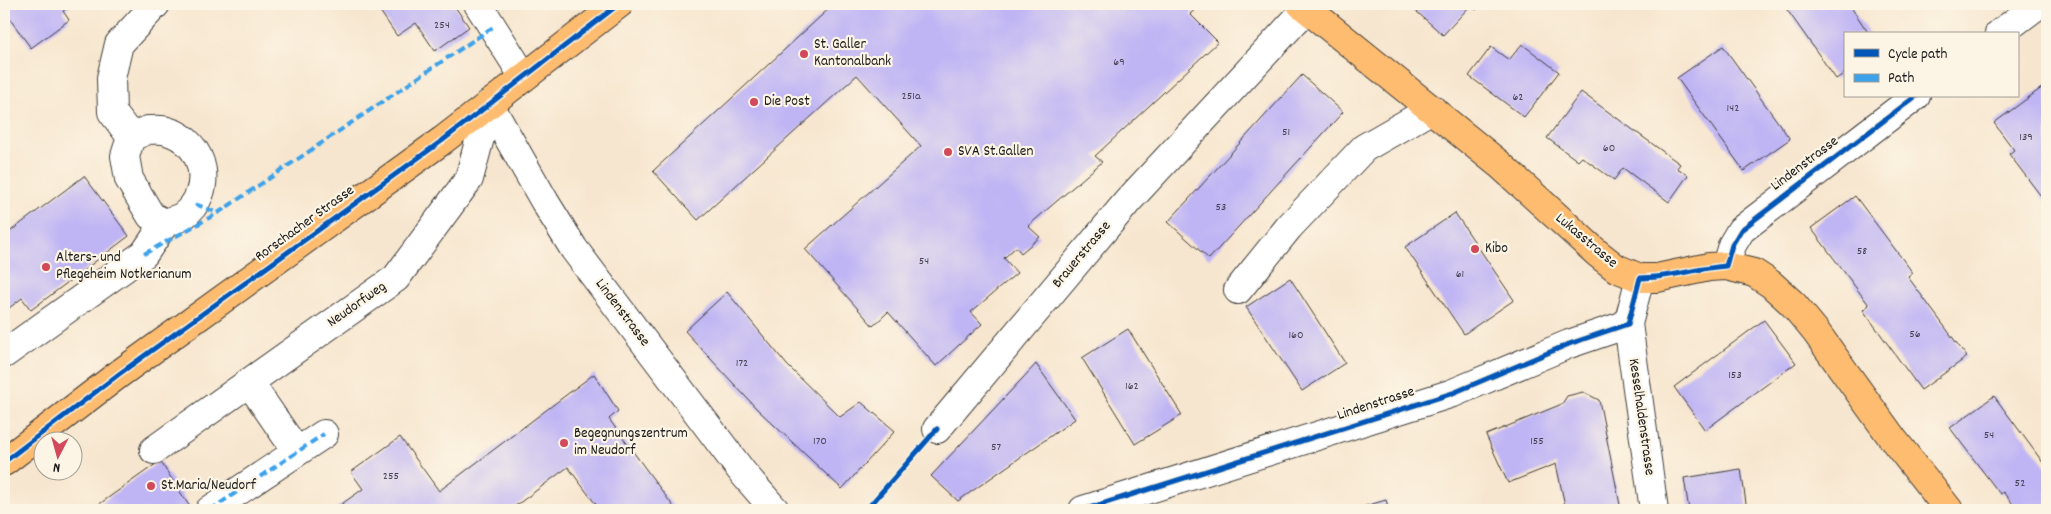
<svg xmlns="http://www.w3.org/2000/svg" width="2051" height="514" viewBox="0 0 2051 514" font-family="Dekko,sans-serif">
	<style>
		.building { fill: #bfb5f4 }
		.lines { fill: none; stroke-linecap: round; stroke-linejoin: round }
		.minor-casing { stroke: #3d3a37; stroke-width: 30 }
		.major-casing { stroke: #3d3a37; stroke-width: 30 }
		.minor { stroke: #fff; stroke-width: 28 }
		.major { stroke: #fdbc70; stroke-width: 28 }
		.quiet { stroke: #3da2ea; stroke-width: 4; stroke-dasharray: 8 4; stroke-linecap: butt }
		.cycleway-casing { stroke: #fcf5e5; stroke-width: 8 }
		.cycleway { stroke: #0057b8; stroke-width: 5 }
		.poi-dot { fill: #d1495b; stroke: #fcf5e5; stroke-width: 2 }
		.labels { text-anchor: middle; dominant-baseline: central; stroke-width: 4.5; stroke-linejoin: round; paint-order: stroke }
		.number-label { font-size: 12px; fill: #454252 }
		.poi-label { font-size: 15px; fill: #1c1c1c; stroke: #fcf5e5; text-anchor: start }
		.street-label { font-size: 15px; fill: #1c1c1c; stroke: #fcf5e5 }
	</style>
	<rect width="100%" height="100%" fill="#fcf5e5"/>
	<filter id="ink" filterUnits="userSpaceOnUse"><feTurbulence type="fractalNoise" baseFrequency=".02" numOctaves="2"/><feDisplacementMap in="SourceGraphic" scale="10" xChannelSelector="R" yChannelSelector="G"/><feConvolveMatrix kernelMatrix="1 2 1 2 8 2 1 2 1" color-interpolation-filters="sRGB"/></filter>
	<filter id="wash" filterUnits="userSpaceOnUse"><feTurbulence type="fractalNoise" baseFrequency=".0096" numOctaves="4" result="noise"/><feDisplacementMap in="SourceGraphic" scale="20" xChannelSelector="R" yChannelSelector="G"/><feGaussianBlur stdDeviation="1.12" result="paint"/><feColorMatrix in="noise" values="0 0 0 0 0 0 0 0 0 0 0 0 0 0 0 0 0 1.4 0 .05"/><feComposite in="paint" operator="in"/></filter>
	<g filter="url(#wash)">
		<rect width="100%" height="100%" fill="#f7e6cf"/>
		<g id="blocks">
			<path class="building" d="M4,4H73L63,11L69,20L31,48L4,11Z
				M390,4H453L469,27L435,51L416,23L397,36L380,11Z
				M834,4H1193L1197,8L1190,14L1218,42L1095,156L1102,162L1028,226L1040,237L1021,253L1016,247L1004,258L1017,273L971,312L982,324L936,366L888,312L873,326L805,249L921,146L857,75L698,220L653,171Z
				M1408,4H1482L1476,10L1471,5L1443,35Z
				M1783,4H1849L1869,34H1845V73L1836,79Z
				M1522,44L1559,72L1524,117L1469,76L1491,47L1509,60Z
				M1723,46L1790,139L1744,171L1677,78Z
				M1302,75L1343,112L1209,259L1168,222Z
				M2047,84V204L2009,154L2014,150L1994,123Z
				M1581,92L1680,164L1677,168L1688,175L1669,202L1623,168L1614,180L1582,157L1578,161L1547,138Z
				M84,176L129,236L31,310L22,298L4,312V236Z
				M1855,196L1913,273L1908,277L1967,357L1921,390L1863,310L1869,305L1811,228Z
				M1455,213L1514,300L1464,334L1405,247Z
				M1290,278L1345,363L1302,391L1246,307Z
				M727,292L787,365L840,417L861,402L895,431L842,489L757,409L685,331Z
				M1764,320L1796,363L1705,430L1674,387Z
				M1128,329L1182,415L1135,444L1082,358Z
				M1036,364L1075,419L958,501L931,476Z
				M594,374L618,411L609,419L676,510H600L568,467L510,510H333L363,489L351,472L400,437L439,491Z
				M1583,392L1599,400L1621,510H1566L1556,464L1508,483L1486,435L1562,404L1567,396Z
				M1994,396L2047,468V504L2039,510H2018L2003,492L2000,494L1950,428Z
				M160,461L192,510H91Z
				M1741,469L1747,510H1689L1684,478Z
				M1386,500L1389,510H1352Z"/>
		</g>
	</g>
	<g filter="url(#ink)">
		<use href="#blocks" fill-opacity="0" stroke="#3d3a37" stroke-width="1"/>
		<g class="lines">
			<defs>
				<path id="minor" d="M478,4L524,77
					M1999,34L2039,4
					M489,104L545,202L574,249L743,473L775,510
					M148,130C154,130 162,129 167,131C206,142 215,192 183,216C178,219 170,221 165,223L151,216L129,179L125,156L131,137Z
					M131,137L112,112L111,78L119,44L156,4
					M1726,266L1732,245L1741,230L1916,96
					M1640,278L1628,324L1654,510
					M1238,290L1289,227L1364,148L1432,109
					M4,354L144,254L165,223
					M249,382L297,452
					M937,429L1128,201L1307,8
					M154,450L396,278L469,179L489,104
					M210,510L324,434
					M1083,510L1453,393L1569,344L1628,324"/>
				<path id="major" d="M1301,4L1499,164L1597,253L1616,268L1640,278H1657L1709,267L1726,266L1754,273L1771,284L1793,304L1816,332L1893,439L1949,510
					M4,462L119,374L443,140L619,4"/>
			</defs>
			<use href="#minor" class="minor-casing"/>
			<use href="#major" class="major-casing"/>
			<use href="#minor" class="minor"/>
			<use href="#major" class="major"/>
			<path class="quiet" d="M195,204L218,213
				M144,254L218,213L493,27
				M210,510L324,434"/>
			<defs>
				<path id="cycleway" d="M4,462L119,374L443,140L619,4
					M866,510L937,429
					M1083,510L1453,393L1569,344L1628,324L1640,278C1670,278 1697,268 1726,266L1732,245L1741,230L1916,96"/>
			</defs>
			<use href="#cycleway" class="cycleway-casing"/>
			<use href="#cycleway" class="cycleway"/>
		</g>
	</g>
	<g class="poi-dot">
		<circle cx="804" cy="54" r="5"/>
		<circle cx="754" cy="102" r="5"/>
		<circle cx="948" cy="152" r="5"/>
		<circle cx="1475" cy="249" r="5"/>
		<circle cx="46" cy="267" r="5"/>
		<circle cx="564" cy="443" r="5"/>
		<circle cx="151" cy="486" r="5"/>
	</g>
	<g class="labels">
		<g class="number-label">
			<text x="442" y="25">254</text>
			<text x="1119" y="62">69</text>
			<text x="911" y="96">251a</text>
			<text x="1518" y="97">62</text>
			<text x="1733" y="108">142</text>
			<text x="1286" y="132">51</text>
			<text x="2026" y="137">139</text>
			<text x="1609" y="148">60</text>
			<text x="1221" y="207">53</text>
			<text x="1862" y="251">58</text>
			<text x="924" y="261">54</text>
			<text x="1460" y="274">61</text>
			<text x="1915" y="334">56</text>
			<text x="1296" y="335">160</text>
			<text x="742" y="363">172</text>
			<text x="1735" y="375">153</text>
			<text x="1132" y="386">162</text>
			<text x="1989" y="435">54</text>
			<text x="820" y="441">170</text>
			<text x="1537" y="441">155</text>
			<text x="996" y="447">57</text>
			<text x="391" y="476">255</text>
			<text x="2020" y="483">52</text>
		</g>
		<g class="poi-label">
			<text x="814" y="45">St. Galler<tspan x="814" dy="17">Kantonalbank</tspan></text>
			<text x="764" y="102">Die Post</text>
			<text x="958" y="152">SVA St.Gallen</text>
			<text x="1485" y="249">Kibo</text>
			<text x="56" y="258">Alters- und<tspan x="56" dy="17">Pflegeheim Notkerianum</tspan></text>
			<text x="574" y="434">Begegnungszentrum<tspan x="574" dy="17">im Neudorf</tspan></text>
			<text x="161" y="486">St.Maria/Neudorf</text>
		</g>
		<g class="street-label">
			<text transform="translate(1805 164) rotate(-37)">Lindenstrasse</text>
			<text transform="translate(305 224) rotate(-36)">Rorschacher Strasse</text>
			<text transform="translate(1586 241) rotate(40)">Lukasstrasse</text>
			<text transform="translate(1082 255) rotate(-50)">Brauerstrasse</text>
			<text transform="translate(357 305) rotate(-35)">Neudorfweg</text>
			<text transform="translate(622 313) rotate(53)">Lindenstrasse</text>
			<text transform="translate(1376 404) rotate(-18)">Lindenstrasse</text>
			<text transform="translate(1641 417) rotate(82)">Kesselhaldenstrasse</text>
		</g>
	</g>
	<rect width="2051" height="514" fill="none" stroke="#fcf5e5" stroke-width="20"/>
	<rect x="1844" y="32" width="175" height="65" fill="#fcf5e5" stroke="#a29e95"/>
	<rect x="1854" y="49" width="25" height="8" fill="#0057b8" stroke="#a29e95"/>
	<text x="1888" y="58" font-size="15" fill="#1c1c1c">Cycle path</text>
	<rect x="1854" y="74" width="25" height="8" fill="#3da2ea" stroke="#a29e95"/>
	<text x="1888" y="82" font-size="15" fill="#1c1c1c">Path</text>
	<g transform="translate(58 456) rotate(186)"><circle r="24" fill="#fcf5e5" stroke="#a29e95"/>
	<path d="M0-4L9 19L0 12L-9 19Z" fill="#d1495b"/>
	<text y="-8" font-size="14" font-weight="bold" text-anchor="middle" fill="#1c1c1c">N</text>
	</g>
</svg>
